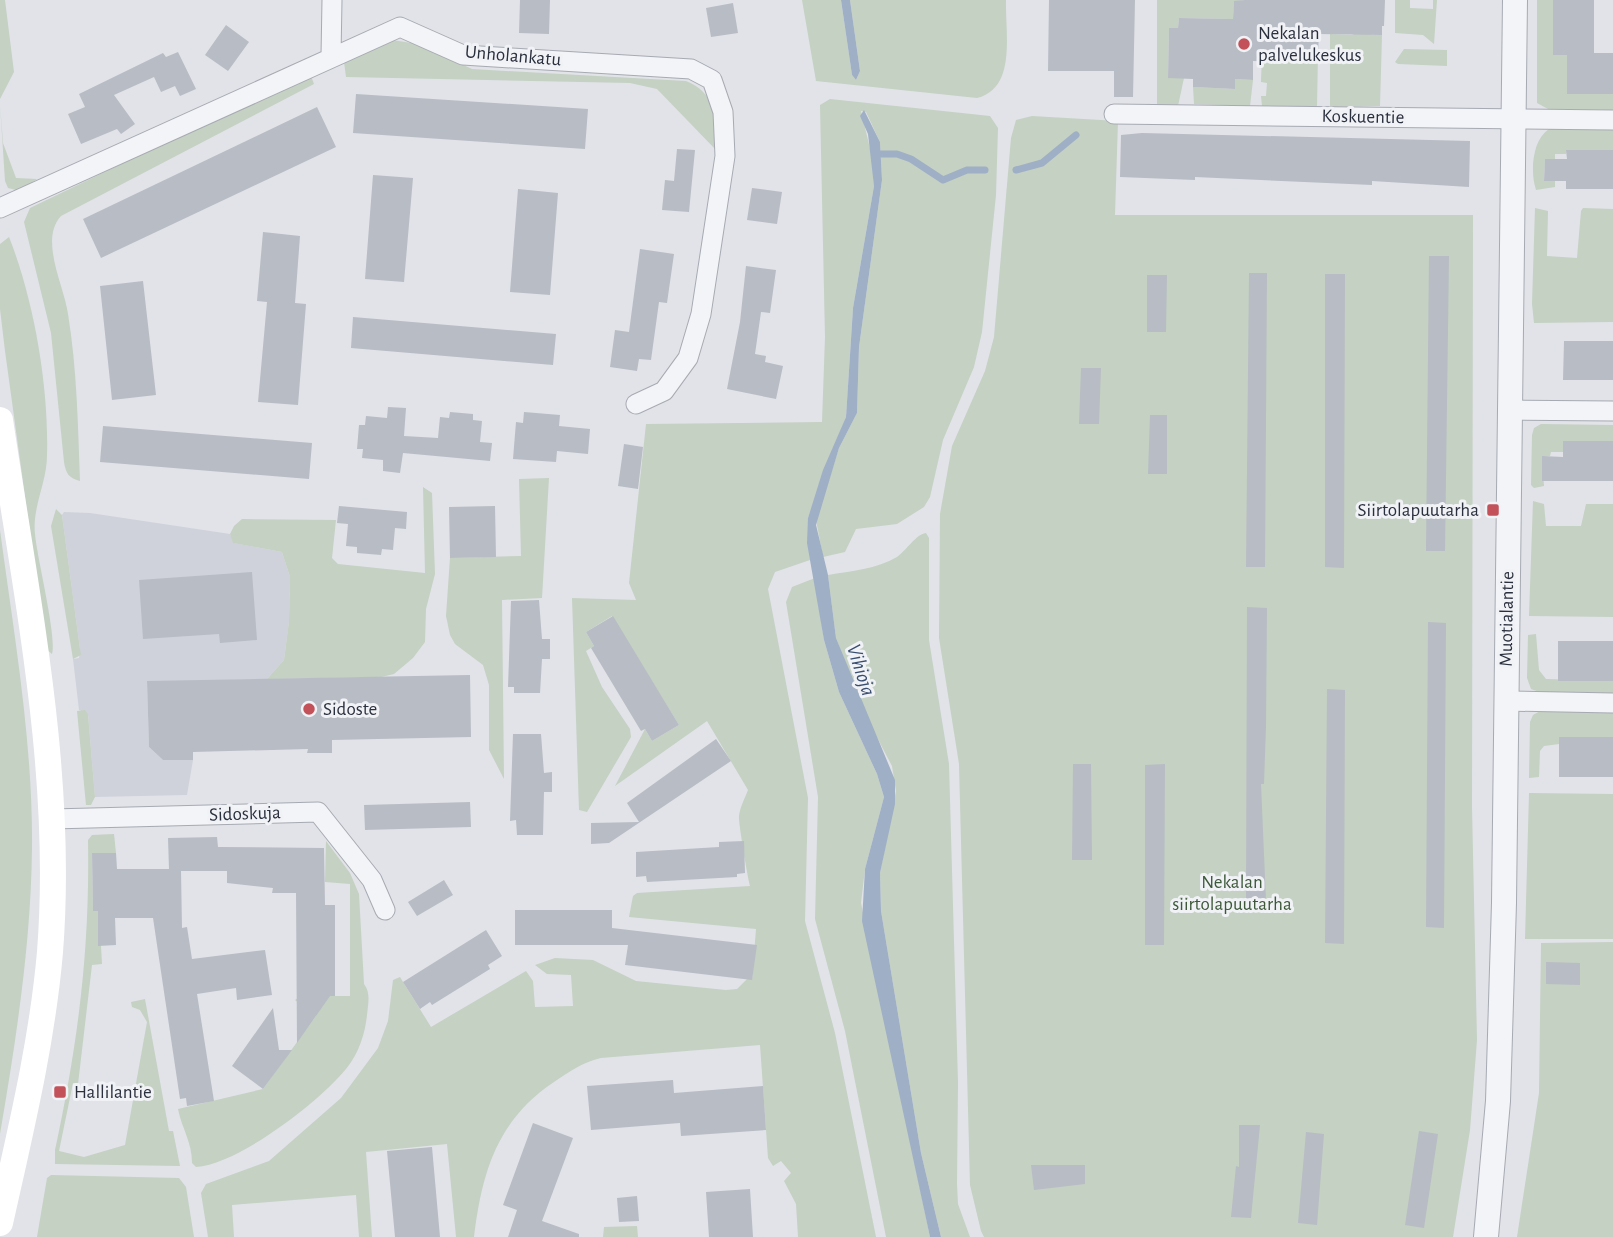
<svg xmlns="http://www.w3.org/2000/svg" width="1613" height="1237" viewBox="0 0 1613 1237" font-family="'Alegreya Sans',sans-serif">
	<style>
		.built { fill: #cfd2da }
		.green { fill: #c5d1c3 }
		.water { fill: #9fafc5 }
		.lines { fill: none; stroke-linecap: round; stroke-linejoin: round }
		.stream { stroke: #9fafc5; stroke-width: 7 }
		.building { fill: #b8bcc4 }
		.minor-casing { stroke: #a7aab2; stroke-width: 21 }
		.tertiary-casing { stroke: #a7aab2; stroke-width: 26 }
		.minor { stroke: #f3f4f7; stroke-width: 19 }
		.tertiary { stroke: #f3f4f7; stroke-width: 24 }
		.secondary { stroke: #fff; stroke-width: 26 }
		.poi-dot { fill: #c2515a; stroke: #f0f2f6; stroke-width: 2.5 }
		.labels { text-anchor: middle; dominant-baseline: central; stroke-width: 6; stroke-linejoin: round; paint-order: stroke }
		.poi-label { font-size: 19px; fill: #2b303e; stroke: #f0f2f6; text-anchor: start }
		.street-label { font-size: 19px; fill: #2b303e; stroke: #f0f2f6 }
		.park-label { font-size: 19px; fill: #3d5939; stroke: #f0f2f6 }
		.water-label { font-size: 21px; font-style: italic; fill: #384d6f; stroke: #f0f2f6 }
	</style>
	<rect width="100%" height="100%" fill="#e1e3e8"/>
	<path class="built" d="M64,512L90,513L230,534L234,543L282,552L290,577L289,621L284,660L267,679L147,682L149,747L163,760H193L187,795L95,797L88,714L79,710L73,659L79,658L80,649L62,515Z"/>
	<path class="green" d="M0,0H5L14,72L0,99Z
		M802,0H841L852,75L856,80L860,71L850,0H1006C1005,33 1017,88 977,98L816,81Z
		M1157,0H1245L1234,2L1233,19L1179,18L1178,28H1169L1168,78H1184L1178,106L1157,105Z
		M1395,0H1410V8L1433,9V0H1437L1434,44L1423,35L1395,33Z
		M1537,0H1553V54L1567,55V93L1613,94V110L1548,109L1537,103Z
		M1372,25V35H1382L1380,106L1330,107V34L1352,35Z
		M392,40L418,44L472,69L686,81C718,94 716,120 716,150L657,89L630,83L346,77L344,62Z
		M1404,49L1447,50V66L1398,64L1395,62Z
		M1262,52L1301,62V53H1318L1317,106H1262L1261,96H1266L1267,83L1261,82Z
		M306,75L311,76L314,84L61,216C39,240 64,285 68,314C77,369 78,426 80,481C69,478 66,474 64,462L51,333L24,222L30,208Z
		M1235,79L1253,80L1250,106L1194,104L1193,87L1235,89Z
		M830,99L990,116L998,128L996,195L982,332L974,367L943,440L930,497L924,507L897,524L856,529L845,552L823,557L816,520L839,448L857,413L859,347L882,180L880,142L866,112L861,111L873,161L874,186L853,308L846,417L808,518L810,560L775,572L768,589L808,798L805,921L835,1033L876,1237H798L796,1204L784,1181L791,1173L781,1161L773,1166L768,1158L760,1045L601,1058C583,1062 570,1071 554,1082C497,1120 482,1172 474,1237H456L447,1144L366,1152L372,1237H359L356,1195L232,1205L234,1237H208L201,1193L206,1184L269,1161L341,1098L378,1048L388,1021L393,980L400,977L431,1027L526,971L533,981L535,1007L573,1006L571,975L547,974L535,965L555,958L593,960L636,981L726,990L737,989L747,979H752L756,929L629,917L633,896L637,893L750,886C748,879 738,821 739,816C740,807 745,798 748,790L707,721L615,786L645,729L652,741L679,725L612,616L586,632L594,646L586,651L602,687L630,729L631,737L587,812L579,810L572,598L636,600L629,583L646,424L822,422L825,337L820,105Z
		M0,104L3,143L16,178L37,179L20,191L8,188L5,181Z
		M1032,116L1118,121L1115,215H1473L1472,807L1477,1040L1470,1130L1453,1237H984L981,1231L970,1185L959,764L939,638L940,514L952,446L985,371L994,337L1011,138L1016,120Z
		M1549,129L1613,130V150H1567L1566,154H1555V159H1545L1544,181H1555V187L1536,190C1530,172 1532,140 1549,129Z
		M1535,208L1548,211L1547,256L1577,258L1581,211L1583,208L1613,209V322L1534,323L1532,304Z
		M9,237C34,300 49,387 47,455C47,483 32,507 35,534C37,558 57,637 52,654L46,649L5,351L0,309V244Z
		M1541,424L1613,425V441H1563V452H1551L1550,456L1542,457L1544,486L1534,488L1531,485L1532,435L1534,428Z
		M549,478L542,598L502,600L504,779L489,750V685L483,665L455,644L450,635L446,616L450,558L521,556L519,479Z
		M423,487L432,493L435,574L426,609L425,642L413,658L394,674L381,677L267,679L284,660L289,621L290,577L282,552L233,543L230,534L234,526L242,519L336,520L332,558L338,564L425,573Z
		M1533,501L1544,504L1546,526H1581L1586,504H1613V617L1529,616Z
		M56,509L62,515L80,649L81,655L73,659L51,526Z
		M0,530C14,635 33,742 32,848C31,944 16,1040 0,1134Z
		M926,533L929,538V640L949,764L958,1083L957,1184L958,1204L970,1237H941L921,1153L881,911L880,873L896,791L892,766L870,724L836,638L828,575C851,571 877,569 897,557C907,550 915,535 926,533Z
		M815,578L824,640L839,692L877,774L884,797L865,869L861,903L930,1237H886L845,1031L815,919L818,797L786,602L792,587Z
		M1536,634L1539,670L1546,679L1613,681V694L1542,693L1531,689L1527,678L1528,635Z
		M85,710L88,714L95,797L91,805H86L77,711Z
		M1542,710L1613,711V737L1544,746L1540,751L1539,777L1529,778L1530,722L1533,715Z
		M1529,793L1613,794V939H1525Z
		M114,834L116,853L92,854L93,911H99L102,964L92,965L78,1084L73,1083L59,1151L84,1157L125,1145L147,1022L140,1010L132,1007L131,1002L145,999L169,1131H173L180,1166L55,1164V1150C78,1043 90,950 88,840L92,835Z
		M326,841L350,873L359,894L364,984C371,993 368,1004 367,1015C365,1034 359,1053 346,1069C319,1102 239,1164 196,1167L192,1163C192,1142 182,1129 178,1109L263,1089L316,1016L295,1000L301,996H350V884L325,882Z
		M1613,942V1237H1517L1539,1093L1541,943Z
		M51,1175L179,1178L186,1187L194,1237H37L47,1178Z
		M637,1226L638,1237H603L604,1227Z"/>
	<path class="water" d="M841,0H850L860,71L856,80L852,75Z
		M864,110L880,142L882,180L859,347L857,413L839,448L816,525L828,575L836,638L895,780V804L880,873L881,911L921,1153L941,1237H930L862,921L865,869L884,797L877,774L839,692L824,640L807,543L808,518L823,470L846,417L853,308L874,186L868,134L860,116Z"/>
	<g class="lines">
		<path class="stream" d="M875,154H897L911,159L943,180L967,170H985
			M1016,170L1042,163L1076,135"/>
	</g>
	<path class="building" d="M520,0H550L549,34L519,33Z
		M1049,0H1135L1133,97H1114V71H1048Z
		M1245,0H1385L1384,26H1382V35L1319,34L1318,53H1301V62L1253,61V80L1235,79V89L1193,87V79L1168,78L1169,28H1178L1179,18L1233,19L1234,1Z
		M1553,0H1594V53H1613V94H1567V55H1553Z
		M733,3L738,33L711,37L706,8Z
		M226,25L249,42L228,71L205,55Z
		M178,52L196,89L180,96L175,86L161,92L154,77L114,95L135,124L121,134L117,129L81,144L68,114L85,107L79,94L163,53L166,57Z
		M356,94L588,109L585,149L353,133Z
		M317,107L336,147L101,258L83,219Z
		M1142,133L1470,141L1469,187L1372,181V185L1195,177V180L1120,177L1121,135Z
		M677,149L695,150L689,212L662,210L665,180L674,181Z
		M1566,150H1613V189H1566V181H1544L1545,159H1567Z
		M373,175L413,178L404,282L365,279Z
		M752,188L782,192L777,224L747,220Z
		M518,189L558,193L550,295L510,292Z
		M263,232L300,236L295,303L306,304L298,405L258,402L267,302L257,301Z
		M640,249L674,254L667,303L659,302L651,360L639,359L637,371L610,367L615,330L629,332Z
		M1429,256H1449L1445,551H1426Z
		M746,266L776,270L770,313L761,312L755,354L766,356L765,362L783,366L776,399L727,389L740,322Z
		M1249,273H1267L1265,567H1246Z
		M1325,274H1345L1344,568L1325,567Z
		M1147,275H1167L1166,332H1147Z
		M143,281L156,395L112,400L100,286Z
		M353,317L556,334L553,365L351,348Z
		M1564,341H1613V380H1563Z
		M1081,368H1101L1099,424H1079Z
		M388,407L406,408L404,436L438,438L440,417L449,418L450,412L473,414V420L482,421L480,442L492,443L490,461L403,453L400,473L383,471V460L362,458L363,449H357L359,425H365L366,416L387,418Z
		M524,412L560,415L559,426L590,429L588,454L557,451L556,462L513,459L516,422L523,423Z
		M1150,415H1167V474H1148Z
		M103,426L312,443L309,479L100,462Z
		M1563,441H1613V481H1542V456L1563,457Z
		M624,444L643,447L638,489L618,486Z
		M339,506L407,512L406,529L395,528L393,550L382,549L381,555L357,553V547L346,546L348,524L337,523Z
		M495,506L496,557L450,558L449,507Z
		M252,572L257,640L220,643L219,634L143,639L139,580Z
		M539,600L542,639H550V659H542L540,693H514V687H508L511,601Z
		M1247,607L1267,608L1266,726L1264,784H1261L1266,901L1246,902Z
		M613,616L679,725L652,741L645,729L641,731L591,648L594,646L586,632Z
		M1428,622L1446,623L1444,928L1426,927Z
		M1558,641H1613V681H1558Z
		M470,675L471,737L332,740V753H307L308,749L193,752V760H163L149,747L147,681Z
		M1327,689L1345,690L1344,944L1325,943Z
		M513,734H541L544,773L552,772V792H544L543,835H517L516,820L510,821Z
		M1559,737H1613V777H1559Z
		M716,739L731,761L609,843L591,844V823L639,822L627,803Z
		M1073,764H1091L1092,860H1072Z
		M1165,764L1164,945H1145V765Z
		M470,802L471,827L365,830L364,805Z
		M217,837L218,847L324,848L325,905H335V996H330L297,1043L296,893H272L273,888L227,883V871H181L182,928L187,927L192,959L265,950L272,995L237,1000L236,988L197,994L214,1101L187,1106L186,1098L180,1099L153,918H115L116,945L98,946V911H93L92,853H116L117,869H169L168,838Z
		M744,841L745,873L737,874V877L647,882L646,876L636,877V852L719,847V842Z
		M444,880L453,895L417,916L408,902Z
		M515,910H612V928L757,945L752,980L625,965L628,945H515Z
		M486,930L502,956L488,965L490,969L432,1005L430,1002L420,1009L403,982Z
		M1546,962L1580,963V985L1546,984Z
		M273,1008L279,1050H292L263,1089L232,1066Z
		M673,1080L674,1093L763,1086L766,1130L681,1136L680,1123L591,1130L587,1086Z
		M533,1123L573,1138L542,1221L579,1234V1237H508L517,1210L503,1205Z
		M1239,1125H1260L1251,1218L1231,1217L1236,1166L1239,1167Z
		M1419,1131L1438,1134L1424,1228L1405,1225Z
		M1306,1132L1324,1134L1317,1225L1298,1223Z
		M432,1147L440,1237H395L387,1151Z
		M1031,1165H1085V1184L1034,1190Z
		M750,1189L753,1237H709L706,1192Z
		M637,1196L639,1221L619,1222L617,1198Z"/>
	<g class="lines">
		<defs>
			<path id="minor" d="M331,56L332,0
				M1114,114L1613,120
				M0,208L400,27L463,55L691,69L712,80L723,112L725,156L701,314L688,358L664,391L636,404
				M1511,410L1613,411
				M1506,701L1613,703
				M52,819L318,812L372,880L385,910"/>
			<path id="tertiary" d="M1486,1237L1498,1101L1504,903L1515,0"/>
		</defs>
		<use href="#minor" class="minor-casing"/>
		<use href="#tertiary" class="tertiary-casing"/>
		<use href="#minor" class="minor"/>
		<use href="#tertiary" class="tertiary"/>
		<path class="secondary" d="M0,420C26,596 64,774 50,952C42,1044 20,1133 0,1223"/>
	</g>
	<g class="poi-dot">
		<circle cx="1244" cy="44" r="7"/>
		<rect x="1486" y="503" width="14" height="14" rx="3.5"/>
		<circle cx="309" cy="709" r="7"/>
		<rect x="53" y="1085" width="14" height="14" rx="3.5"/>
	</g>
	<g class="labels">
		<g class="poi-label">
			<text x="1258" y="33">Nekalan<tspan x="1258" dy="22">palvelukeskus</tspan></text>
			<text x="1479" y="510" text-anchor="end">Siirtolapuutarha</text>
			<text x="323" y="709">Sidoste</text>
			<text x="74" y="1092">Hallilantie</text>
		</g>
		<g class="street-label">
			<text transform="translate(513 56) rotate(5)">Unholankatu</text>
			<text transform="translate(1363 117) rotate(1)">Koskuentie</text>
			<text transform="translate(1507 619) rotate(-89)">Muotialantie</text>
			<text transform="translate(245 814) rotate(-2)">Sidoskuja</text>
		</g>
		<g class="park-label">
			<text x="1232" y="882">Nekalan<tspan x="1232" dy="22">siirtolapuutarha</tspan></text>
		</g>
		<g class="water-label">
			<text transform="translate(861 670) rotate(72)">Vihioja</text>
		</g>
	</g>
</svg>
